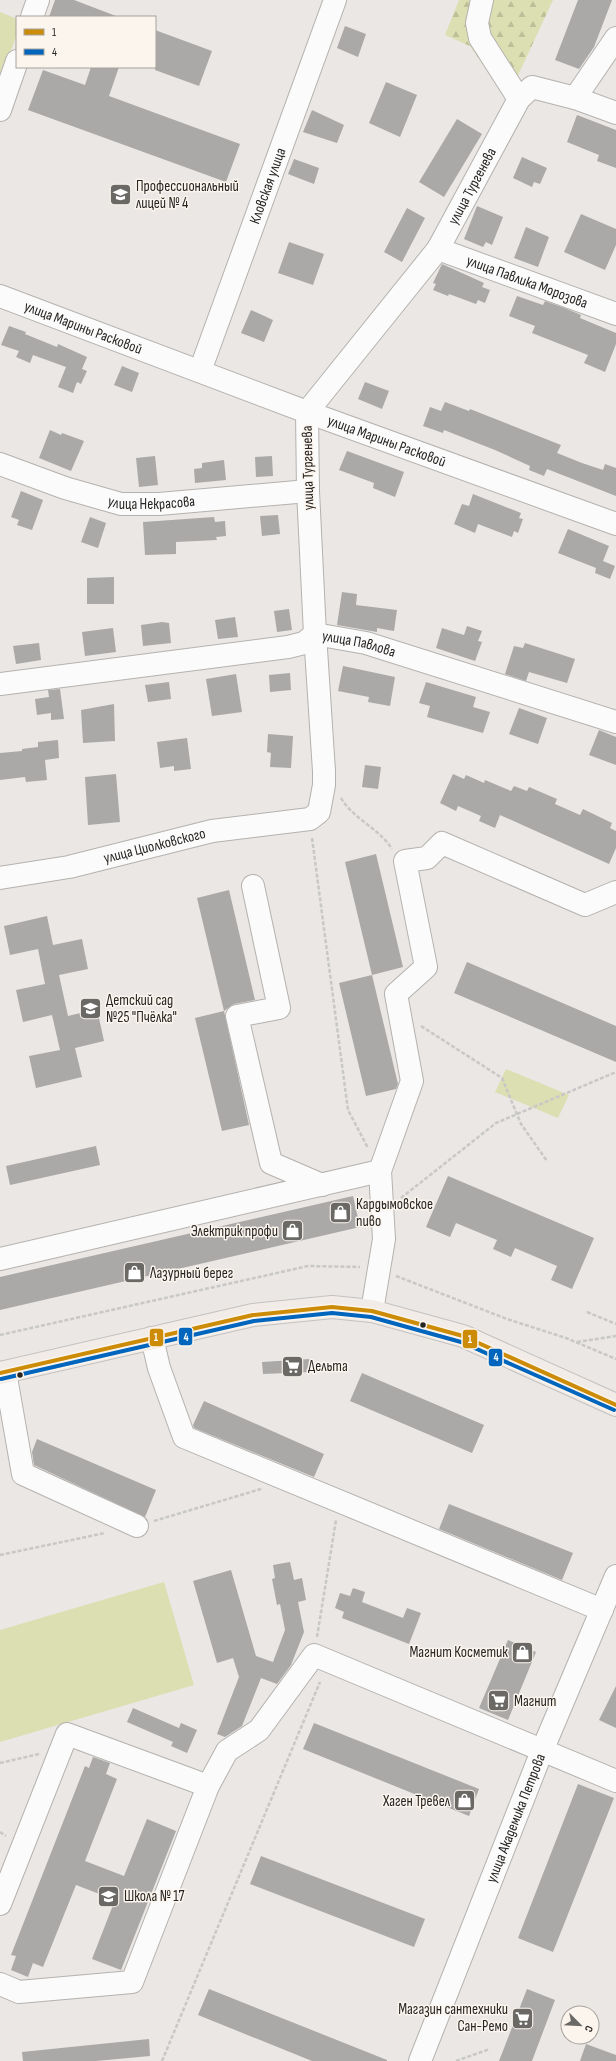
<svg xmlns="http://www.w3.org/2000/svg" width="616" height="2061" viewBox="0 0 616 2061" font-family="'Sofia Sans Condensed',sans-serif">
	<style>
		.forest { fill: url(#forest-firs) }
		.green { fill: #dbdfb1 }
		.building { fill: #aba8a8 }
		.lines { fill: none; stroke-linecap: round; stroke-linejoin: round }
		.minor-casing { stroke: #b4b2af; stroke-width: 24 }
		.major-casing { stroke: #c4c2c1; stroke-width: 24 }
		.path { stroke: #c8c8c6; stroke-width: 2.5; stroke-dasharray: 4 2; stroke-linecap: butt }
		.minor { stroke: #fcfbfb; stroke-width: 22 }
		.major { stroke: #f2ece8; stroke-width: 22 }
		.bus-1-casing { stroke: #fbf5ed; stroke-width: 7 }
		.bus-2-casing { stroke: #fbf5ed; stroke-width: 7 }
		.bus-1 { stroke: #cd8c07; stroke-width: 4 }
		.bus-2 { stroke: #0065bd; stroke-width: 4 }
		.bus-dot { fill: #272522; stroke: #fbf5ed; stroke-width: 1.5 }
		.labels { text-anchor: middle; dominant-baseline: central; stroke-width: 3; stroke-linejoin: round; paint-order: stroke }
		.street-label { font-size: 15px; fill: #272522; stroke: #fbf5ed }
		.poi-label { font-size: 15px; fill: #272522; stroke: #fbf5ed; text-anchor: start }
		.line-badge { stroke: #fbf5ed; stroke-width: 1.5 }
		.badge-label { font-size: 11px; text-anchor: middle; font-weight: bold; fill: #fff }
	</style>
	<defs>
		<pattern id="forest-firs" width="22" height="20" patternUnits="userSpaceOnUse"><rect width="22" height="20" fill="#dbdfb1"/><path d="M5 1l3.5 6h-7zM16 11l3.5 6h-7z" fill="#bcbf98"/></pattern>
	</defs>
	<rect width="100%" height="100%" fill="#eae7e4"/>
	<path class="forest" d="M459,0H553L507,99L470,46L445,35Z"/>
	<path class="green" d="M0,12L17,19V34L0,81Z
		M506,1069L569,1095L558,1118L495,1092Z
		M164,1582L194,1685L0,1742V1630Z"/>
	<path class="building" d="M55,0H74L116,16V17H49Z
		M578,0H612L594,47L579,69L555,60Z
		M345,26L366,34L358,57L337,48Z
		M155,30L212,51L199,86L155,70Z
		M91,67H119L109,96L240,144L226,182L28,110L43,70L85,85Z
		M386,82L417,95L400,137L369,123Z
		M312,110L344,125L337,143L303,132Z
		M577,115L616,130V168L597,161L599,155L567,142Z
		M457,119L482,134L444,197L419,182Z
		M522,157L547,168L540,184L534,182L532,187L513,178Z
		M294,159L319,168L314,184L288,174Z
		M477,206L503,217L492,245L486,242L483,247L464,239Z
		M407,208L425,218L402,262L384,252Z
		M581,214L616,229V245L605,270L564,252Z
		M526,227L549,237L538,267L514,258Z
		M289,242L324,254L313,285L278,273Z
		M442,264L484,283L482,287L490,290L485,303L478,300L476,304L449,294L448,296L433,290L436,284L433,283Z
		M517,296L543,305L545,301L567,309L581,315L580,318L616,333V344L605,372L584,363L588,355L532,333L535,326L509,316Z
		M251,310L273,320L264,342L241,333Z
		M9,326L26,332L25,334L57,347L58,344L87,357L82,369L87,371L81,384L77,382L73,393L58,387L66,367L33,355L30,363L16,357L19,351L1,345Z
		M122,366L139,373L132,392L114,385Z
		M365,382L389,391L382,409L358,399Z
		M445,402L469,411L470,409L561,445L557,453L582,463L603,470L605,464L616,468V496L547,469L544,476L529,470L530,466L495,450L444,430L443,433L423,426L430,407L441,411Z
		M50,430L61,435L62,433L84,441L71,471L39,458Z
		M347,451L404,472L395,497L373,488L374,483L339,470Z
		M155,456L158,485L139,487L136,458Z
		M272,456L273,476L256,477L255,457Z
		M224,460L226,480L195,483L194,469L202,468V463Z
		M21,491L43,500L32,530L17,525L19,520L11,517Z
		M473,494L521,513L519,518L523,519L518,533L514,531L512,537L478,524L475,533L454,524L462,504L469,506Z
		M278,515L280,534L262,536L260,516Z
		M90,517L106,523L98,548L81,542Z
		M214,517L215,522L225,521L226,536L216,537L217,540L176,542V554L145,555L143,522Z
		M568,529L609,546L603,561L615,566L610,579L595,573L596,568L558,553Z
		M114,577V604H87V578Z
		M342,592L357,594L356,605L397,610L394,631L377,628V632L337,625Z
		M289,609L292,630L277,632L274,611Z
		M235,617L238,637L218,639L215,620Z
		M162,622L169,623L171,643L143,646L141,625Z
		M467,626L482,631L478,641L482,642L475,661L436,648L442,628L464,635Z
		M113,628L116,652L85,656L82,632Z
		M39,643L41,660L16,664L13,646Z
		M525,643L575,659L567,683L529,672L526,681L505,674L514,646L523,648Z
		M343,666L395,677L390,706L368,702L369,697L338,691Z
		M290,673L291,690L270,692L269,675Z
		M236,674L242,712L212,716L206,679Z
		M169,682L171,699L148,702L145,685Z
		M426,682L476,697L473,707L490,712L483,733L427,717L430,706L419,703Z
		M60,689L64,719L51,720V713L37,715L35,699L49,697L48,690Z
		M114,704L115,741L83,743L81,710Z
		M519,708L547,718L538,744L509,734Z
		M599,730L616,737V765L589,755Z
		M268,734L293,736L291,768L270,767L271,753L267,752Z
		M187,738L191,769L174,771V766L160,768L157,742Z
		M58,740L59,758L45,760L47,780L26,782L25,777L0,780V753L22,751V749L38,747V742Z
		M365,765L381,767L378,789L362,787Z
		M116,774L120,822L88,825L85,777Z
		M453,774L464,779L466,775L484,783L485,780L511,791L514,786L527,791L529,787L557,799L555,804L580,815L583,809L612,823L610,828L616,831V848L609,864L500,815L495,828L479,821L481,816L458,806L456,811L440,803Z
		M376,854L403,967L372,975L345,862Z
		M229,890L255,1000L234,1004L224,1011L197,898Z
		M47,916L53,945L82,939L88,969L59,975L68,1016L97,1009L104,1041L75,1048L82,1077L36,1088L29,1056L60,1050L52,1015L23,1022L16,990L45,984L38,949L10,955L4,926Z
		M467,962L616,1026V1062L454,993Z
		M372,975L398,1084L396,1089L366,1096L339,983Z
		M224,1011L249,1125L222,1131L195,1018Z
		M96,1146L100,1165L10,1185L6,1166Z
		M448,1176L594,1238L572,1289L551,1280L557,1266L515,1248L511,1257L493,1249L497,1240L456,1223L450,1237L426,1227Z
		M353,1196L360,1227L0,1310V1277Z
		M310,1359V1372L263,1374L262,1362Z
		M362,1373L484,1425L472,1453L350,1401Z
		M204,1401L324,1454L314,1477L194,1428L193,1425Z
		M37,1439L156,1490L145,1517L34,1465L32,1452Z
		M449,1504L573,1553L562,1580L439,1529Z
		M290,1562L294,1580L302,1578L306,1600L298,1602L304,1632L291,1665L277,1684L261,1678L242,1726L225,1737L217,1734L239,1677L233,1658L217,1663L193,1581L231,1570L256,1656L273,1662L285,1630L280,1604L277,1605L272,1579L275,1578L273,1565Z
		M353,1588L365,1592L362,1602L403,1618L407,1608L421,1613L409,1644L342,1618L344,1612L335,1608L340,1593L350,1596Z
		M508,1640L536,1652L508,1720L479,1708Z
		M616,1686V1728L599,1720Z
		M133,1708L179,1728L181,1723L197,1730L187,1753L171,1746L173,1742L127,1722Z
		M314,1723L479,1789L469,1816L303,1749Z
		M93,1757L110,1763L106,1774L117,1779L85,1861L124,1876L147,1819L176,1831L121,1970L92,1959L115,1900L76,1885L43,1967L33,1963L28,1977L11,1970L16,1956L11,1955L85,1766L89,1768Z
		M578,1784L614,1798L553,1952L518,1938Z
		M261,1856L425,1919L414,1947L250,1884Z
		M209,1989L387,2060V2061H312L198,2015Z
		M527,1989L555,2000L532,2061H499Z
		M149,2039L150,2056L96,2061H23L22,2052Z
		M586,2044L616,2055V2061H580Z"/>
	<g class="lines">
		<defs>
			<g id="minor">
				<path d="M482,0L477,23L480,38L519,99"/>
				<path d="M32,17L38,0"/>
				<path d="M575,98L616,38"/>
				<path d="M0,110L17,61"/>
				<path id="s1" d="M438,249L616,314"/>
				<path id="s2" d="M0,296L307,412L616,524"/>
				<path id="s3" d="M200,371L335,0"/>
				<path id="s4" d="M0,464L65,488L121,504H159L308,491"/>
				<path id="s5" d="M0,684L288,647L304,643L315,634L366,643L616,722"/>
				<path id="s6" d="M0,878L69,867L212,831L310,819L319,812L324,785V771L315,634L308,491L307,412L438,249L519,99L532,87L575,98L616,113"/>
				<path d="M253,886L279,1008L237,1016L271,1163L322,1185"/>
				<path d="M0,1259L380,1171"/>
				<path d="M372,1311L384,1239L380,1171L412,1081L396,994L426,967L405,861L427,858L442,843L585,905L616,892"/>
				<path d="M152,1338L159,1368L184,1437L602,1610"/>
				<path d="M5,1372L23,1474L137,1526"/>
				<path d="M0,1904L67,1734L208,1786"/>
				<path d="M0,1984L19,1992L132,1982L208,1786L227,1751L259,1730L314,1655L616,1781"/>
				<path id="s7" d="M420,2061L542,1751L616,1576"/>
			</g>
			<path id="major" d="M0,1373L253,1315L332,1307L372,1311L463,1336L616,1405"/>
		</defs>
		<use href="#minor" class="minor-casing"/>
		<use href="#major" class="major-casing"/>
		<path class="path" d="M341,798C353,819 379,828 392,849
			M312,838L348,1110L368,1148
			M421,1026L502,1078L521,1124L547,1161
			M401,1198L496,1123L616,1072
			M396,1276L507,1319L566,1338L616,1359
			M587,1312L616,1324
			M0,1335L308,1266L360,1267
			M577,1342L616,1336
			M154,1521L261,1489
			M0,1555L105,1533
			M317,1637L336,1520
			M0,1763L39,1754
			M0,1832L6,1836
			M162,2061L320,1682
			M456,2061L490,2049"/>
		<use href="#minor" class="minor"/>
		<use href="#major" class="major"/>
		<defs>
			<path id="bus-1" d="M0,1373L253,1315L332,1307L372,1311L463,1336L616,1405"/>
			<path id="bus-2" d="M1,1379L254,1321L332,1313L371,1317L461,1342L614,1410"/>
		</defs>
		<use href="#bus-1" class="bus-1-casing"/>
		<use href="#bus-2" class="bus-2-casing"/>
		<use href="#bus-1" class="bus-1"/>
		<use href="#bus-2" class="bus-2"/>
	</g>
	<defs>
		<symbol id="university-square" viewBox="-11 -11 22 22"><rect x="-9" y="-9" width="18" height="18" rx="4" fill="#6b6966" stroke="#fbf5ed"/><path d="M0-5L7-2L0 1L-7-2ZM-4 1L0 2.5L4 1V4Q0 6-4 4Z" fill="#fff"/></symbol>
		<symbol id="school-square" viewBox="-11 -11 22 22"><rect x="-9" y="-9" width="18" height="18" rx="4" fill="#6b6966" stroke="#fbf5ed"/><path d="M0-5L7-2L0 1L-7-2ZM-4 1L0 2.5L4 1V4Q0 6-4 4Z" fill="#fff"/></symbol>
		<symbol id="shop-square" viewBox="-11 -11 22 22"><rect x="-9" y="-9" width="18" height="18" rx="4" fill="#6b6966" stroke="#fbf5ed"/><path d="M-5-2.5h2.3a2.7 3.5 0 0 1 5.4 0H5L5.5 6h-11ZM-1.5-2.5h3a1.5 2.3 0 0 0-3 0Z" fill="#fff"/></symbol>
		<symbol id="supermarket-square" viewBox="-11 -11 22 22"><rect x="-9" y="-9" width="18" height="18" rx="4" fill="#6b6966" stroke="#fbf5ed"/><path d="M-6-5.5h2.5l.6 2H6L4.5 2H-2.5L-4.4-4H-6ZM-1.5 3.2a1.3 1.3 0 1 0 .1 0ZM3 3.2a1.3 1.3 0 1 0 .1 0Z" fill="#fff"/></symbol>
	</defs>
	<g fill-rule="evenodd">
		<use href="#university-square" x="108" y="182" width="25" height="25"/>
		<use href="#school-square" x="78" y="996" width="25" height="25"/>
		<use href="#shop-square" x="328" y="1200" width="25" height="25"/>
		<use href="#shop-square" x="280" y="1218" width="25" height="25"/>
		<use href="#shop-square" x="122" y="1260" width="25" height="25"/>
		<use href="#supermarket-square" x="280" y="1354" width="25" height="25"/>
		<use href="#shop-square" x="510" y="1640" width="25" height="25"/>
		<use href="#supermarket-square" x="486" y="1688" width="25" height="25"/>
		<use href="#shop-square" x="452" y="1788" width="25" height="25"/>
		<use href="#school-square" x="96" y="1884" width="25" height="25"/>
		<use href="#supermarket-square" x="510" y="2006" width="25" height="25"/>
	</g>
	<g class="bus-dot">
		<circle cx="423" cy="1325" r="3.5"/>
		<circle cx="20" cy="1375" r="3.5"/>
	</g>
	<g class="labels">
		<g class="street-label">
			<text stroke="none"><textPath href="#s3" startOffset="197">Кловская улица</textPath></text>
			<text stroke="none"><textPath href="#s6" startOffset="1009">улица Тургенева</textPath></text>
			<text stroke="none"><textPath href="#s1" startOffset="95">улица Павлика Морозова</textPath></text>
			<text stroke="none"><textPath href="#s2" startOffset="89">улица Марины Расковой</textPath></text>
			<text stroke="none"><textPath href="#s2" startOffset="413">улица Марины Расковой</textPath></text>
			<text transform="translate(308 468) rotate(-91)">улица Тургенева</text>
			<text stroke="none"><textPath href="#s4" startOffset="158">улица Некрасова</textPath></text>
			<text stroke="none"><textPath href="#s5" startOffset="366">улица Павлова</textPath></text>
			<text stroke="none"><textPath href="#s6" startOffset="158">улица Циолковского</textPath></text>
			<text stroke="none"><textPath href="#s7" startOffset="261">улица Академика Петрова</textPath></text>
		</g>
		<g class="poi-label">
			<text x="136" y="186">Профессиональный<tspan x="136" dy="17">лицей № 4</tspan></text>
			<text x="106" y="1000">Детский сад<tspan x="106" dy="17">№25 "Пчёлка"</tspan></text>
			<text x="356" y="1204">Кардымовское<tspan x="356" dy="17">пиво</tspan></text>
			<text x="278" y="1231" text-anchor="end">Электрик профи</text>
			<text x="150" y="1273">Лазурный берег</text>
			<text x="308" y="1366">Дельта</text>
			<text x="508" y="1652" text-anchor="end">Магнит Косметик</text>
			<text x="514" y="1701">Магнит</text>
			<text x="450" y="1801" text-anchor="end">Хаген Тревел</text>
			<text x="124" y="1896">Школа № 17</text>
			<text x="508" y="2009" text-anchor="end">Магазин сантехники<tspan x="508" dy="17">Сан-Ремо</tspan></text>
		</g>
	</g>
	<g class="line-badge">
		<rect x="178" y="1327" width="15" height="19" rx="4" fill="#0065bd"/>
		<rect x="149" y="1328" width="15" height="19" rx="4" fill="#cd8c07"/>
		<rect x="462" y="1329" width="16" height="20" rx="4" fill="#cd8c07"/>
		<rect x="488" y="1348" width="15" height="19" rx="4" fill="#0065bd"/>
	</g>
	<g class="badge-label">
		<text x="186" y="1341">4</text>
		<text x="156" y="1341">1</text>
		<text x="470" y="1343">1</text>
		<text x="496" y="1361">4</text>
	</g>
	<rect x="16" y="16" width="140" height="52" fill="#fbf5ed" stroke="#a6a29c"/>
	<rect x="24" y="29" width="20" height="6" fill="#cd8c07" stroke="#a6a29c"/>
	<text x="52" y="36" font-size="12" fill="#272522">1</text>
	<rect x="24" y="49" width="20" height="6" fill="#0065bd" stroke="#a6a29c"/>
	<text x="52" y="56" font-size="12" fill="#272522">4</text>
	<g transform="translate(580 2025) rotate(114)"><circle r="19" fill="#fbf5ed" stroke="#a6a29c"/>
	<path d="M0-3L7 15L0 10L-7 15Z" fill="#6b6966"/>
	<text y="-6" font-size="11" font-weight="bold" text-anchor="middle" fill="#272522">С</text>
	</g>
</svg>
